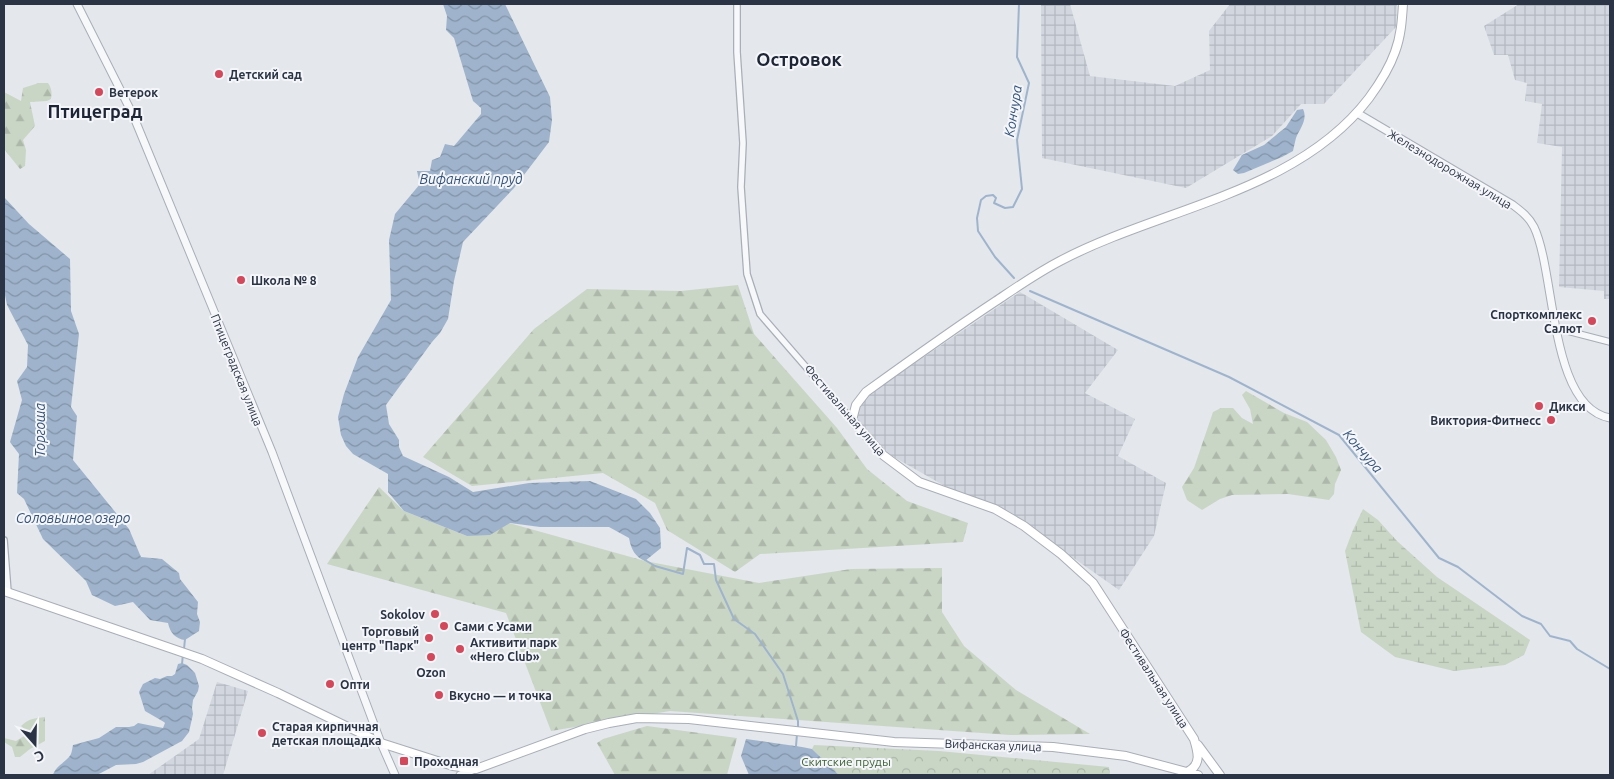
<svg xmlns="http://www.w3.org/2000/svg" width="1614" height="779" viewBox="0 0 1614 779" font-family="Ubuntu,sans-serif">
	<style>
		.industrial { fill: url(#industrial-grid) }
		.forest { fill: url(#forest-firs) }
		.wetland { fill: url(#wetland-marsh) }
		.park { fill: url(#park-crowns) }
		.water { fill: url(#water-waves) }
		.lines { fill: none; stroke-linecap: round; stroke-linejoin: round }
		.stream { stroke: #9fb4cc; stroke-width: 2 }
		.minor-casing { stroke: #a9aeb7; stroke-width: 8 }
		.tertiary-casing { stroke: #a9aeb7; stroke-width: 9 }
		.secondary-casing { stroke: #a9aeb7; stroke-width: 10 }
		.minor { stroke: #f7f8fa; stroke-width: 5.5 }
		.tertiary { stroke: #f7f8fa; stroke-width: 7 }
		.secondary { stroke: #fff; stroke-width: 8 }
		.poi-dot { fill: #d1495b; stroke: #f4f6f9; stroke-width: 2 }
		.labels { text-anchor: middle; dominant-baseline: central; stroke-width: 4; stroke-linejoin: round; paint-order: stroke }
		.poi-label { font-size: 12px; font-weight: bold; fill: #2b3445; stroke: #f4f6f9; text-anchor: start }
		.street-label { font-size: 12px; fill: #2b3445; stroke: #f4f6f9 }
		.park-label { font-size: 12px; fill: #3f6138; stroke: #f4f6f9 }
		.water-label { font-size: 14px; font-style: italic; fill: #34527a; stroke: #f4f6f9 }
		.district-label { font-size: 18px; font-weight: bold; fill: #1d2536; stroke: #f4f6f9 }
	</style>
	<defs>
		<pattern id="industrial-grid" width="8" height="8" patternUnits="userSpaceOnUse" patternTransform="scale(1.25)"><rect width="8" height="8" fill="#d2d6de"/><path d="M0 4h8M4 0v8" fill="none" stroke="#b4b8c0"/></pattern>
		<pattern id="forest-firs" width="22" height="20" patternUnits="userSpaceOnUse" patternTransform="scale(1.25)"><rect width="22" height="20" fill="#c9d6c5"/><path d="M5 1l3.5 6h-7zM16 11l3.5 6h-7z" fill="#adb8ab"/></pattern>
		<pattern id="wetland-marsh" width="20" height="14" patternUnits="userSpaceOnUse" patternTransform="scale(1.25)"><rect width="20" height="14" fill="#c9d6c5"/><path d="M1 5h8M5 5V1M11 12h8M15 12V8" fill="none" stroke="#adb8ab"/></pattern>
		<pattern id="park-crowns" width="20" height="18" patternUnits="userSpaceOnUse" patternTransform="scale(1.25)"><rect width="20" height="18" fill="#c9d6c5"/><path d="M2 6a3 3 0 1 1 6 0M12 15a3 3 0 1 1 6 0" fill="none" stroke="#adb8ab"/></pattern>
		<pattern id="water-waves" width="16" height="10" patternUnits="userSpaceOnUse" patternTransform="scale(1.25)"><rect width="16" height="10" fill="#9fb4cc"/><path d="M0 5q4-4 8 0t8 0" fill="none" stroke="#8293a7"/></pattern>
	</defs>
	<rect width="100%" height="100%" fill="#e4e7ec"/>
	<path class="industrial" d="M1041,4H1070L1090,76L1175,86L1210,70L1209,31L1230,4H1397L1396,27L1324,104H1301L1272,136L1186,188L1042,158Z
		M1519,4H1610V299H1604V291L1559,287L1562,147L1537,143L1542,104L1525,101L1527,83L1515,80L1508,55H1494L1484,26Z
		M1020,292L1118,350L1085,393L1135,419L1118,456L1166,483L1154,536L1119,590L1008,512L950,489L892,456L852,420L869,394Z
		M217,682L248,691L223,775H148L199,739Z"/>
	<path class="forest" d="M39,83H48C52,89 52,93 51,99L47,101L30,102L35,126L23,140L26,150L25,166L20,169L4,149V92L21,101L23,88Z
		M738,285L754,334L837,428L867,469L907,501L968,523L963,542L760,554L735,572L667,530L655,503L603,473L472,486L423,457L534,329L587,289L681,291Z
		M1246,391L1284,413L1307,422L1326,440L1336,457L1341,470L1335,484L1334,494L1329,500L1288,494L1232,495L1220,499L1202,510L1187,500L1182,487L1194,468L1213,412L1221,408H1233L1242,418L1253,424L1250,409L1242,395Z
		M379,487L404,511L467,536L509,523L645,561L759,583L851,569L942,568V612L964,646L1016,690L1090,734L1010,735L670,711L551,731L506,613L327,564Z
		M45,717V741L30,749L20,757H15L12,747L4,742V738L16,741L29,733L21,726C28,719 35,718 45,717Z
		M647,726L737,738L727,775H615L597,743L603,739Z"/>
	<path class="wetland" d="M1363,509L1378,520L1397,541L1437,577L1530,640L1524,655L1505,665L1454,671L1395,657L1361,632L1345,551L1353,530Z"/>
	<path class="park" d="M814,745L939,751L1109,767L1110,775H839L812,749Z"/>
	<path class="water" d="M443,4H505L550,97L552,120L549,142L514,188L463,242L454,281L448,319L440,333L432,342L386,405L389,424L399,440V447L403,456L449,477L473,492L529,483L590,481L636,499L650,513L660,528L661,548L645,561C635,557 631,549 629,538L609,527H540L510,523L490,535L467,536L404,511L388,492V474L353,454L346,446L341,435L338,417L344,394L358,357L391,300L389,240L395,214L420,184L417,171H430L432,160L440,157L445,144L454,146L481,114V108L473,101L454,38L446,30L447,16Z
		M1303,109C1308,120 1300,128 1296,138C1295,142 1294,146 1293,151L1282,157L1244,173L1238,174L1233,170L1242,155L1264,145L1286,127L1297,110Z
		M4,197L29,224L70,259L71,311L79,334L71,407L77,416L73,460L129,529L141,557L162,559L179,573L180,579L198,602L197,614L200,622L199,631L185,640C176,639 170,633 168,623L150,620L133,602L115,606L92,595L86,581L43,539L24,499L17,493L19,454L10,442L22,400L17,381L27,367L28,345L7,305L4,290Z
		M182,663L187,665L195,673L199,686L198,691L193,700L192,708L193,714L189,732L182,741L143,762L136,764L116,765L97,775H53C55,767 64,763 69,757C72,754 72,749 73,745L99,738L116,727H129L134,726L138,723L163,728L165,723L164,722L145,711L139,692L143,684L155,678L160,679L167,676H172L175,674L178,664Z
		M746,739L802,747L812,749L839,775H749L741,756Z"/>
	<g class="lines">
		<path class="stream" d="M1014,278L995,257L978,231L977,218L981,200L986,196L993,195L996,198L994,203L1005,208L1013,207L1022,189L1017,140L1029,83L1017,57L1019,4
			M1030,291L1229,377L1339,435L1439,558L1458,567L1522,616L1541,624L1550,636L1570,641L1577,649L1610,669
			M645,560L655,566L683,574L687,548L700,555L704,564H714L716,580L734,619L755,634L783,674L798,721V729
			M184,649L185,639
			M182,664L183,654
			M796,746L797,734"/>
		<defs>
			<path id="minor" d="M737,4V52L743,143L741,187L747,274L760,314L852,420
				M1556,328L1610,342
				M4,540L8,592"/>
			<path id="tertiary" d="M77,4L133,115L272,452L381,743L395,775
				M1357,113L1513,205C1521,211 1529,217 1534,227C1556,273 1549,407 1610,418
				M460,775L475,769"/>
			<path id="secondary" d="M4,591L202,659L278,693L381,743L453,766L476,769L585,729L609,723L637,718L689,719L894,742L1053,747L1126,756L1198,775
				M1198,745L1220,775
				M1187,772C1202,765 1198,752 1194,739L1093,583L1061,554L1024,526L995,509L919,482L883,455L852,420L856,405L866,392C909,361 952,330 996,301C1017,287 1037,273 1060,261C1160,208 1297,193 1369,98C1380,83 1389,69 1395,52C1401,36 1402,20 1403,4"/>
		</defs>
		<use href="#minor" class="minor-casing"/>
		<use href="#tertiary" class="tertiary-casing"/>
		<use href="#secondary" class="secondary-casing"/>
		<use href="#minor" class="minor"/>
		<use href="#tertiary" class="tertiary"/>
		<use href="#secondary" class="secondary"/>
	</g>
	<g class="poi-dot">
		<circle cx="219" cy="74" r="5"/>
		<circle cx="99" cy="92" r="5"/>
		<circle cx="241" cy="280" r="5"/>
		<circle cx="1592" cy="321" r="5"/>
		<circle cx="1539" cy="406" r="5"/>
		<circle cx="1551" cy="420" r="5"/>
		<circle cx="435" cy="614" r="5"/>
		<circle cx="444" cy="626" r="5"/>
		<circle cx="429" cy="638" r="5"/>
		<circle cx="460" cy="649" r="5"/>
		<circle cx="431" cy="657" r="5"/>
		<circle cx="330" cy="684" r="5"/>
		<circle cx="439" cy="695" r="5"/>
		<circle cx="262" cy="733" r="5"/>
		<rect x="399" y="756" width="10" height="10" rx="2.5"/>
	</g>
	<g class="labels">
		<g class="poi-label">
			<text x="229" y="74">Детский сад</text>
			<text x="109" y="92">Ветерок</text>
			<text x="251" y="280">Школа № 8</text>
			<text x="1582" y="314" text-anchor="end">Спорткомплекс<tspan x="1582" dy="14">Салют</tspan></text>
			<text x="1549" y="406">Дикси</text>
			<text x="1541" y="420" text-anchor="end">Виктория-Фитнесс</text>
			<text x="425" y="614" text-anchor="end">Sokolov</text>
			<text x="454" y="626">Сами с Усами</text>
			<text x="419" y="631" text-anchor="end">Торговый<tspan x="419" dy="14">центр "Парк"</tspan></text>
			<text x="470" y="642">Активити парк<tspan x="470" dy="14">«Hero Club»</tspan></text>
			<text x="431" y="672" text-anchor="middle">Ozon</text>
			<text x="340" y="684">Опти</text>
			<text x="449" y="695">Вкусно — и точка</text>
			<text x="272" y="726">Старая кирпичная<tspan x="272" dy="14">детская площадка</tspan></text>
			<text x="414" y="761">Проходная</text>
		</g>
		<g class="street-label">
			<text transform="translate(1450 169) rotate(31)">Железнодорожная улица</text>
			<text transform="translate(237 370) rotate(68)">Птицеградская улица</text>
			<text transform="translate(845 410) rotate(49)">Фестивальная улица</text>
			<text transform="translate(1154 678) rotate(57)">Фестивальная улица</text>
			<text transform="translate(993 745) rotate(2)">Вифанская улица</text>
		</g>
		<g class="park-label">
			<text x="846" y="761">Скитские пруды</text>
		</g>
		<g class="water-label">
			<text transform="translate(1013 111) rotate(-81)">Кончура</text>
			<text x="471" y="179">Вифанский пруд</text>
			<text transform="translate(40 430) rotate(-90)">Торгоша</text>
			<text transform="translate(1363 451) rotate(49)">Кончура</text>
			<text x="73" y="518">Соловьиное озеро</text>
		</g>
		<g class="district-label">
			<text x="799" y="59">Островок</text>
			<text x="95" y="111">Птицеград</text>
		</g>
	</g>
	<rect width="1614" height="779" fill="none" stroke="#2b3445" stroke-width="10"/>
	<g transform="translate(35 744) rotate(160)" stroke="#f4f6f9" stroke-width="4" paint-order="stroke">
	<path d="M0-4L9 19L0 12L-9 19Z" fill="#2b3445"/>
	<text y="-8" font-size="14" font-weight="bold" text-anchor="middle" fill="#2b3445">С</text>
	</g>
</svg>
